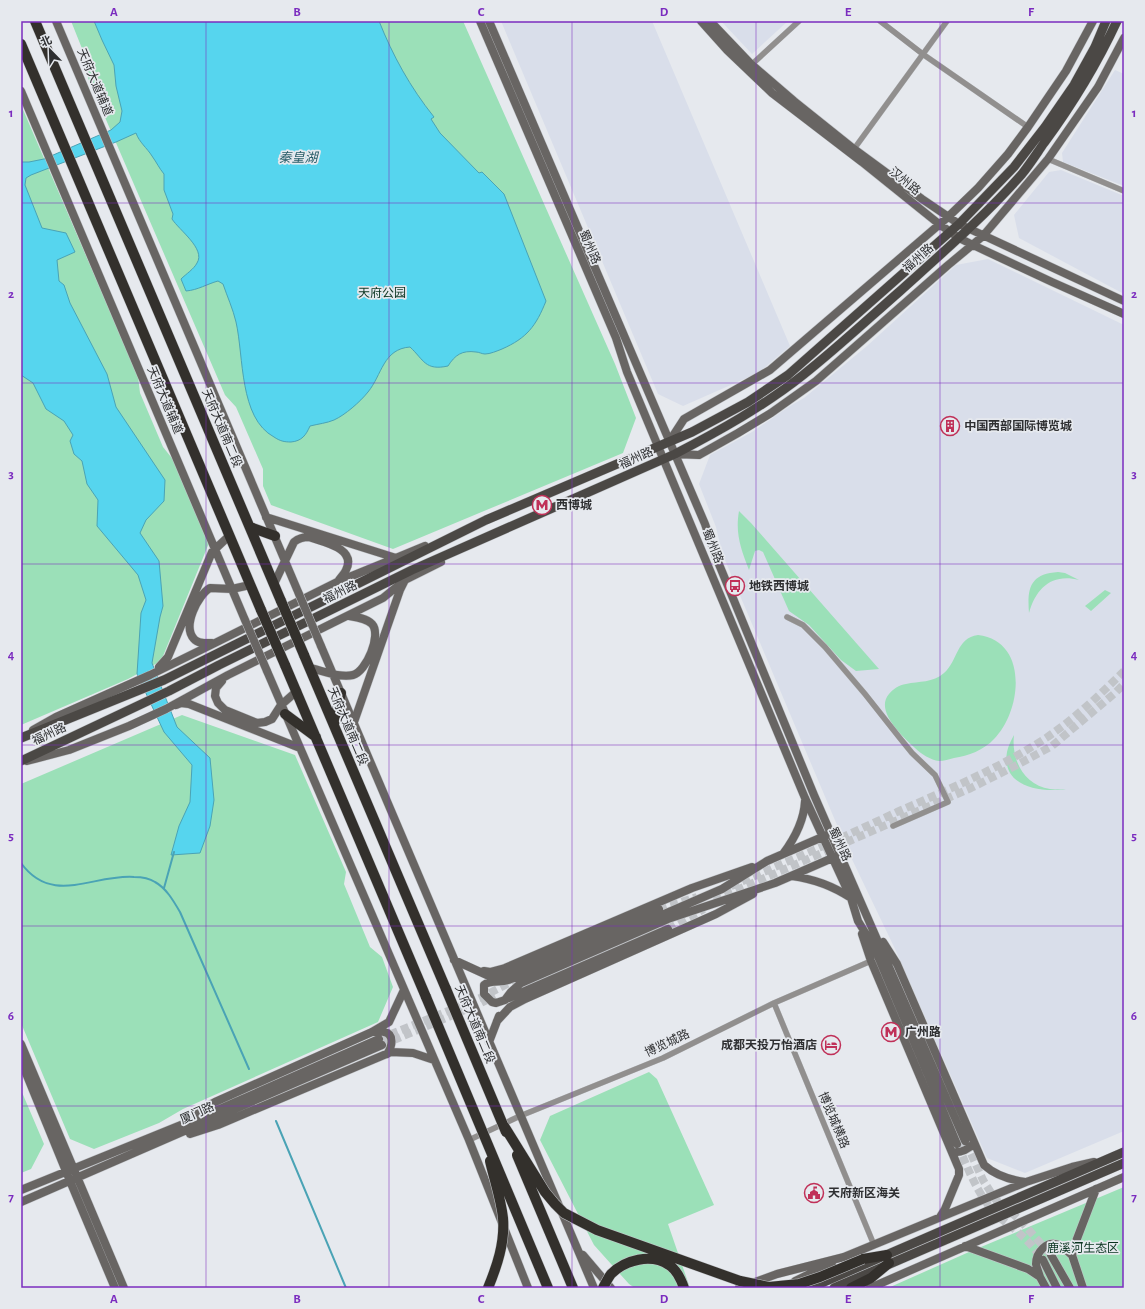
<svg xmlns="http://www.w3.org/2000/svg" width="1145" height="1309" viewBox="0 0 1145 1309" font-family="'Alegreya Sans','Noto Sans SC',sans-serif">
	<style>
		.built { fill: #d9deea }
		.green { fill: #9be0b8 }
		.water { fill: #56d5ee; stroke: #4aa3b5 }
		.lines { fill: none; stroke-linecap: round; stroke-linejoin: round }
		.stream { stroke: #4aa3b5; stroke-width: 2 }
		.secondary-tunnel { stroke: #c1c4c8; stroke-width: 8; stroke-dasharray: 8 4; stroke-linecap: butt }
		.street-casing { stroke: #c1c4c8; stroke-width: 6 }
		.secondary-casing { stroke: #c1c4c8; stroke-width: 9 }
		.primary-casing { stroke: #c1c4c8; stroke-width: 10 }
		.highway-casing { stroke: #c1c4c8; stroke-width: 11 }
		.street { stroke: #918f8e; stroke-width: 5.5 }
		.secondary { stroke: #686563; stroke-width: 8 }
		.primary { stroke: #4b4845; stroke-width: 9 }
		.highway { stroke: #33302c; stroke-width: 10 }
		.secondary-bridge-casing { stroke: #c1c4c8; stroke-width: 9; stroke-linecap: butt }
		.highway-bridge-casing { stroke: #c1c4c8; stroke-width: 11; stroke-linecap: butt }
		.secondary-bridge { stroke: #686563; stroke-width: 8 }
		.highway-bridge { stroke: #33302c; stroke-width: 10 }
		.grid { fill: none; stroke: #7b2cbf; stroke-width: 1; stroke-opacity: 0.55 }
		.labels { text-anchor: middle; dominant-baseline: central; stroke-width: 3.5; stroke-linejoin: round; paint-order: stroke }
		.street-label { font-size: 12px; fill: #2e2f31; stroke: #e6e9ee }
		.park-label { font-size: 12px; fill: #0a3420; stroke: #e6e9ee }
		.poi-label { font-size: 12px; font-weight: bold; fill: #2e2f31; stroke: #e6e9ee; text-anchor: start }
		.water-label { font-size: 13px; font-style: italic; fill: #295e69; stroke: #e6e9ee }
		.neatline { fill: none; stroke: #7b2cbf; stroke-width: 1.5 }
		.grid-label { font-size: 13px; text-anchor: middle; font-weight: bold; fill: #7b2cbf }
	</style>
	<rect width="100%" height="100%" fill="#e6e9ee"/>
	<path class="built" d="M501,21H652L790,346L758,373L683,406L658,394Z
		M721,21H788L752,54Z
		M1115,70L1124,74V186L1063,162L1062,153Z
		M1061,170L1124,196V294L1019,238L1014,215L1049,172Z
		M988,259L1124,325V1131L1025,1173L987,1158L896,951L848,851L722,553L716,527L699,484L710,455L752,432L790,406L804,398L867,346L956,265Z"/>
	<path class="green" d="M71,21H463L615,364L636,418L623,453L393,549L271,505L263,486V469L236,407L225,395L88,78L87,61Z
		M21,105L138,376L140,393L163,447L175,462L209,543L161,661L128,679L21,725Z
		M739,511L751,523L879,669L856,671L841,660L809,625L789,611L763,552L759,550L755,551L749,570C741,549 735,534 739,511Z
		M1058,572L1065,573L1079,580C1052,573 1036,588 1029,613C1027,588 1030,574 1058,572Z
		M1105,590L1111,593L1091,611L1085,606Z
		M978,635C1029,641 1022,711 994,739C984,750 968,756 954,758C949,759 944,761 939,761C931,760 921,754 915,748C904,738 874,711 889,694C893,689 899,685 906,684C919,681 933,683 944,673C958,661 956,638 978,635Z
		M182,715L295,755L346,872L344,884L370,947L382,957L393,987L378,1022L183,1109L159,1123L94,1149L70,1139L21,1023V784Z
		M1014,735C1011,760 1024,785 1050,789C1055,790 1061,789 1066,789C1041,793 1001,787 1007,752C1008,746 1011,741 1014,735Z
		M649,1072L657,1079L714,1205L668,1224L690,1288H635L629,1284L594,1245L540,1140L550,1116Z
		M21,1090L44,1144L31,1169L21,1173Z
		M1124,1187V1288H888L969,1252Z"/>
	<path class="water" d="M94,21H379C393,56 410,87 434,117L431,119L440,133L479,173L482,172L504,194L546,301C536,326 527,338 502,349C497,351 490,354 485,354C482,354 479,352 476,352C462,350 455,355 448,366C425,371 424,360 410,347C383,349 382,375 368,392C360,402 345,415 334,420C327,423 318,424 310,426C306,435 302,441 291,442C284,442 280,441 274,437C239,418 244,357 236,322C233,309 227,296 223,284L218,281C207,284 198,290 186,291L181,279C186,274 194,269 197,263C206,249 179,230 172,219L173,214L164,190V174C159,168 157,163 152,156C147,148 139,142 136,133L116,142L31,175L26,178L25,185L42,228L66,233L75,252L57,260L59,281L64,285L70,303L107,374L116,407L165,480L164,501L146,520L140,533L159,561L163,606L160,617L152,663L177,727L210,758L214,800L210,826L200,853L171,855L179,826L190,802L192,765L164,732L137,674L141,613L146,600L138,575L97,526L98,500L87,484L82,461L74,454L70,441L73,435L64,421L46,409L33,383L21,375V162H29L44,159L111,130L120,122L122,111L116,86L114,65L102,40Z"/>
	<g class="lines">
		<path class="stream" d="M21,863C52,906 93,874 134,877C141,877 149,878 155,882C166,888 173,900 180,912L249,1069
			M164,888L174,852
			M276,1121L346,1288"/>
		<path class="secondary-tunnel" d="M731,886C787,862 842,838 897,812C947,790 1000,768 1046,738C1074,719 1100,695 1124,671
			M714,900L971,788L1015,766L1052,746L1115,693L1124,684
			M659,909L697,897
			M668,929L704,909
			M379,1039L480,998L513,981
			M382,1045L479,1004L495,996
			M966,1143L983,1180L995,1199L1020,1220L1051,1255
			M958,1145C968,1169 977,1193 994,1212C999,1218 1007,1223 1013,1228C1024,1237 1034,1247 1042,1259"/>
		<defs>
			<path id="street" d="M880,21L924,55L1028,127
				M749,67L799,21
				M854,149L947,21
				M1048,159L1124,191
				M787,617L803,625L825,647L865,694L899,737L912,753L935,775L948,802L893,826
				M774,1003L874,1245
				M469,1140L520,1116L663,1058L774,1003L871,961"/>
			<path id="secondary" d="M56,21L299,594
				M480,21L616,338L627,372L805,798L851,898L858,921L874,947L957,1144
				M489,21L705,524L716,557L814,795L965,1141
				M701,21L727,50L772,93L862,162L939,224L959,238L973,245L1052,282L1124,314
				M710,21L751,64L794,101L854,149L922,199L959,224L1124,301
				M21,91L245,620
				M669,442L684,419L770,370L948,217L978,188L1008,154L1028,127L1066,71L1093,21
				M675,454L699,455L738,433L771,413L816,381L947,266L983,236L1048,159L1098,87L1124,38
				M266,517L396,558L425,546
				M274,584L294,542C299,538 303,537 309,537C323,542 357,548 346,570C345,573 341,577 339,580
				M212,643C207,643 198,644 194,639C182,626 198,595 210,588L232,589L250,585
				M321,646L594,1288
				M159,667L168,657L212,552L229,536
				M310,668C323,671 340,678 353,675C366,672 382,635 372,624C366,618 356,617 349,616
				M267,671L469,1140L528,1288
				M222,681L216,688L215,696L218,703L225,710L257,723L265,722L272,719L281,705L297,691
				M176,705L181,703L189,704L300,748
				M354,722L400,590L405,580L441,562
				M33,730L56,717L150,675L215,643L337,582L396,558
				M27,761L69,750L129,726L166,709L228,675L383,598L405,580
				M783,854C795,838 804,821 805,801
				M792,876C814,879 833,886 851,898
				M862,934L871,961L959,1169V1175L945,1209L940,1217
				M883,942L897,964L984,1165C995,1175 1011,1180 1025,1182
				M454,960L489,976L511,979L528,973L722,889L767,861L827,835
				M484,971L490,972L505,968L692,888L752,867
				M499,974L524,968L659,909
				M511,979C502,984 491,979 484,985V994L492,1002L496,1003L505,1000L511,992L521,983L668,919L775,883L837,856
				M509,998L668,929
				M497,1021L510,1007L525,999L716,914L753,894
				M374,1032C377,1032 381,1031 384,1032C395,1034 392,1047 387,1054
				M489,1042L499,1016
				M21,1044L124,1288
				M21,1061L70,1181L115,1288
				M185,1118L215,1102L372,1032L389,1022L404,990
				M190,1134L218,1125L391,1052L413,1053L434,1060
				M953,1152C961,1153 969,1149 974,1143
				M21,1190L213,1112L379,1039
				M21,1202L382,1045
				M965,1246L1028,1269L1040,1277L1046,1288
				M583,1255L611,1288
				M1051,1255L1070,1288
				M1043,1260L1057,1288
				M1040,1277C1039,1273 1037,1269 1036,1264C1036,1252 1047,1240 1059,1245C1064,1247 1068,1252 1072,1255
				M795,1281L832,1263
				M739,1288L777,1274L844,1257L1026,1182L1072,1167L1094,1162
				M870,1288L1124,1177
				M1083,1288L1072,1255L1075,1244L1096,1189"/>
			<path id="primary" d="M21,738L164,680L486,520L692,432L748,402L788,375L959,224L1014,167L1045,127L1074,85L1095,47L1106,21
				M21,761L169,691L219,665L412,570L675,454C719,431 764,406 803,375C836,349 867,320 899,292C941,254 985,216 1022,174C1030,164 1037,153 1044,143C1072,105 1097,64 1117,21
				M810,1288L1124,1152
				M834,1288L1124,1163"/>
			<path id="highway" d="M35,21L281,601
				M21,44L261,610
				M250,527L275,536
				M304,655L446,989
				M285,665L426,997
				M285,714L316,737
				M334,724L341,693
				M863,1259L887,1255
				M851,1288L871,1278L889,1263"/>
		</defs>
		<use href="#street" class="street-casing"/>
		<use href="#secondary" class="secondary-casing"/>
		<use href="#primary" class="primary-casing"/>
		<use href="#highway" class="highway-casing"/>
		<use href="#street" class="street"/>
		<use href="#secondary" class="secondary"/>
		<use href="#primary" class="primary"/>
		<use href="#highway" class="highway"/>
		<defs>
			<path id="secondary-bridge" d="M299,594L321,646
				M245,620L267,671"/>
			<path id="highway-bridge" d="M281,601L304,655
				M261,610L285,665
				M446,989L506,1132
				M426,997L548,1288
				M504,1126L545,1192L555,1204L564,1213L597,1230L740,1281L769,1287L799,1284L820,1277L863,1259
				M517,1155L573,1288
				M488,1288C497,1266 505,1243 503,1218C501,1199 494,1179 490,1161
				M603,1288C605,1284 608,1278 611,1274C625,1260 651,1253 669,1265C677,1270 681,1279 684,1288"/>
		</defs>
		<use href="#secondary-bridge" class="secondary-bridge-casing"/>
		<use href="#highway-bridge" class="highway-bridge-casing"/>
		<use href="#secondary-bridge" class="secondary-bridge"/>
		<use href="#highway-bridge" class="highway-bridge"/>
	</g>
	<path class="grid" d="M206,21V1288M389,21V1288M572,21V1288M756,21V1288M940,21V1288M21,203H1124M21,383H1124M21,564H1124M21,745H1124M21,926H1124M21,1106H1124"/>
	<defs>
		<symbol id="building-ring" viewBox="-11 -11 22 22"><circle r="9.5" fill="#e6e9ee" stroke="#c03058" stroke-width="1.5"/><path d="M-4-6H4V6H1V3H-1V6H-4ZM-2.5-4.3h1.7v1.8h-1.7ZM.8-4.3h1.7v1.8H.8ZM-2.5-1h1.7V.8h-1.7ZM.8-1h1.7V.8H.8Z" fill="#c03058"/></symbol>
		<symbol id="metro-ring" viewBox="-11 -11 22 22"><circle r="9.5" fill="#e6e9ee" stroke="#c03058" stroke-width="1.5"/><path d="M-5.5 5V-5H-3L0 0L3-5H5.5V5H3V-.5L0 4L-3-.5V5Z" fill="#c03058"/></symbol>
		<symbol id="bus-ring" viewBox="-11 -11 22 22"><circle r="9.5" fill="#e6e9ee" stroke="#c03058" stroke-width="1.5"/><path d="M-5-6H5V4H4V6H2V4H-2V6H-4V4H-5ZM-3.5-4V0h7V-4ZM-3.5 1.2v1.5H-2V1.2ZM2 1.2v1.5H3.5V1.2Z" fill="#c03058"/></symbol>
		<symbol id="hotel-ring" viewBox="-11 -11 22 22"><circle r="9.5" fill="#e6e9ee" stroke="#c03058" stroke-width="1.5"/><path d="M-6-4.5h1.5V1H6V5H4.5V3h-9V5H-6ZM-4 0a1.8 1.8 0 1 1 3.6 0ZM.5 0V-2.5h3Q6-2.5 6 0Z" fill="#c03058"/></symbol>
		<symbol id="civic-ring" viewBox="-11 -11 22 22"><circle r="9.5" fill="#e6e9ee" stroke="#c03058" stroke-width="1.5"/><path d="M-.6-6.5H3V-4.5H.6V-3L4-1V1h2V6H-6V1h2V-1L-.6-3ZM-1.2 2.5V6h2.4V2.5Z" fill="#c03058"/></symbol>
	</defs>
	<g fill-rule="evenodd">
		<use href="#building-ring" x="939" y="415" width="22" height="22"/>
		<use href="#metro-ring" x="531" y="494" width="22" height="22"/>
		<use href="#bus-ring" x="724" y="575" width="22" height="22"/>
		<use href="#metro-ring" x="880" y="1021" width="22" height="22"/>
		<use href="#hotel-ring" x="820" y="1034" width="22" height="22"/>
		<use href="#civic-ring" x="803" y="1182" width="22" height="22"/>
	</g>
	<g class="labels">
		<g class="street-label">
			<text transform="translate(95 82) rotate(67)">天府大道辅道</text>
			<text transform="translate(905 181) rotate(39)">汉州路</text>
			<text transform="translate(590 247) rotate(67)">蜀州路</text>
			<text transform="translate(918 258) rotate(-42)">福州路</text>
			<text transform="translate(165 400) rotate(67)">天府大道辅道</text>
			<text transform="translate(222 428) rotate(67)">天府大道南二段</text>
			<text transform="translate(636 458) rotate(-24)">福州路</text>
			<text transform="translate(713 546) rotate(68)">蜀州路</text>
			<text transform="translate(340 592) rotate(-26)">福州路</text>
			<text transform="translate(348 726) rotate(67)">天府大道南二段</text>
			<text transform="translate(49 734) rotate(-25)">福州路</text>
			<text transform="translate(840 844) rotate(65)">蜀州路</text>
			<text transform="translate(475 1024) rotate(67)">天府大道南二段</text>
			<text transform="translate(667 1043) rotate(-25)">博览城路</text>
			<text transform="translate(197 1113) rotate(-24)">厦门路</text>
			<text transform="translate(834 1120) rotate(67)">博览城横路</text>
		</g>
		<g class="park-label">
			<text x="382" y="293">天府公园</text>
			<text x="1083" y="1248">鹿溪河生态区</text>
		</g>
		<g class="poi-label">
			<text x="964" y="426">中国西部国际博览城</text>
			<text x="556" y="505">西博城</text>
			<text x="749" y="586">地铁西博城</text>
			<text x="905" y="1032">广州路</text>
			<text x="817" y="1045" text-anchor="end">成都天投万怡酒店</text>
			<text x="828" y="1193">天府新区海关</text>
		</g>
		<g class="water-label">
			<text x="298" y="158">秦皇湖</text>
		</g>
	</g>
	<rect width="1145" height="1309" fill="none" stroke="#e6e9ee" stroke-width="44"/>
	<g transform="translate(50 50) rotate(337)" stroke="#e6e9ee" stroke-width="3" paint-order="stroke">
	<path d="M0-3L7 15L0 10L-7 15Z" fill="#2e2f31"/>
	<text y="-6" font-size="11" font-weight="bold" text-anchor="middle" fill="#2e2f31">北</text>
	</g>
	<rect x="22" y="22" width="1101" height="1265" class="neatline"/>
	<g class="grid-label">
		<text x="114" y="16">A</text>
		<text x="297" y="16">B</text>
		<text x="481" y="16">C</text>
		<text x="664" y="16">D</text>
		<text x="848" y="16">E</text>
		<text x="1031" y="16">F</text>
		<text x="11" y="117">1</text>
		<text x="1134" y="117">1</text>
		<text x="11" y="298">2</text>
		<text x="1134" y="298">2</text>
		<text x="11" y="478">3</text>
		<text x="1134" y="478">3</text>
		<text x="11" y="659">4</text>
		<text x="1134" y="659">4</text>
		<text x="11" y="840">5</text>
		<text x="1134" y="840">5</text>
		<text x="11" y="1020">6</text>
		<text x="1134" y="1020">6</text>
		<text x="11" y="1201">7</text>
		<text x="1134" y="1201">7</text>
		<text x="114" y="1303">A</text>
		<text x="297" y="1303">B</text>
		<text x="481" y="1303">C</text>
		<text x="664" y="1303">D</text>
		<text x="848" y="1303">E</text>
		<text x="1031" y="1303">F</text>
	</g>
</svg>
